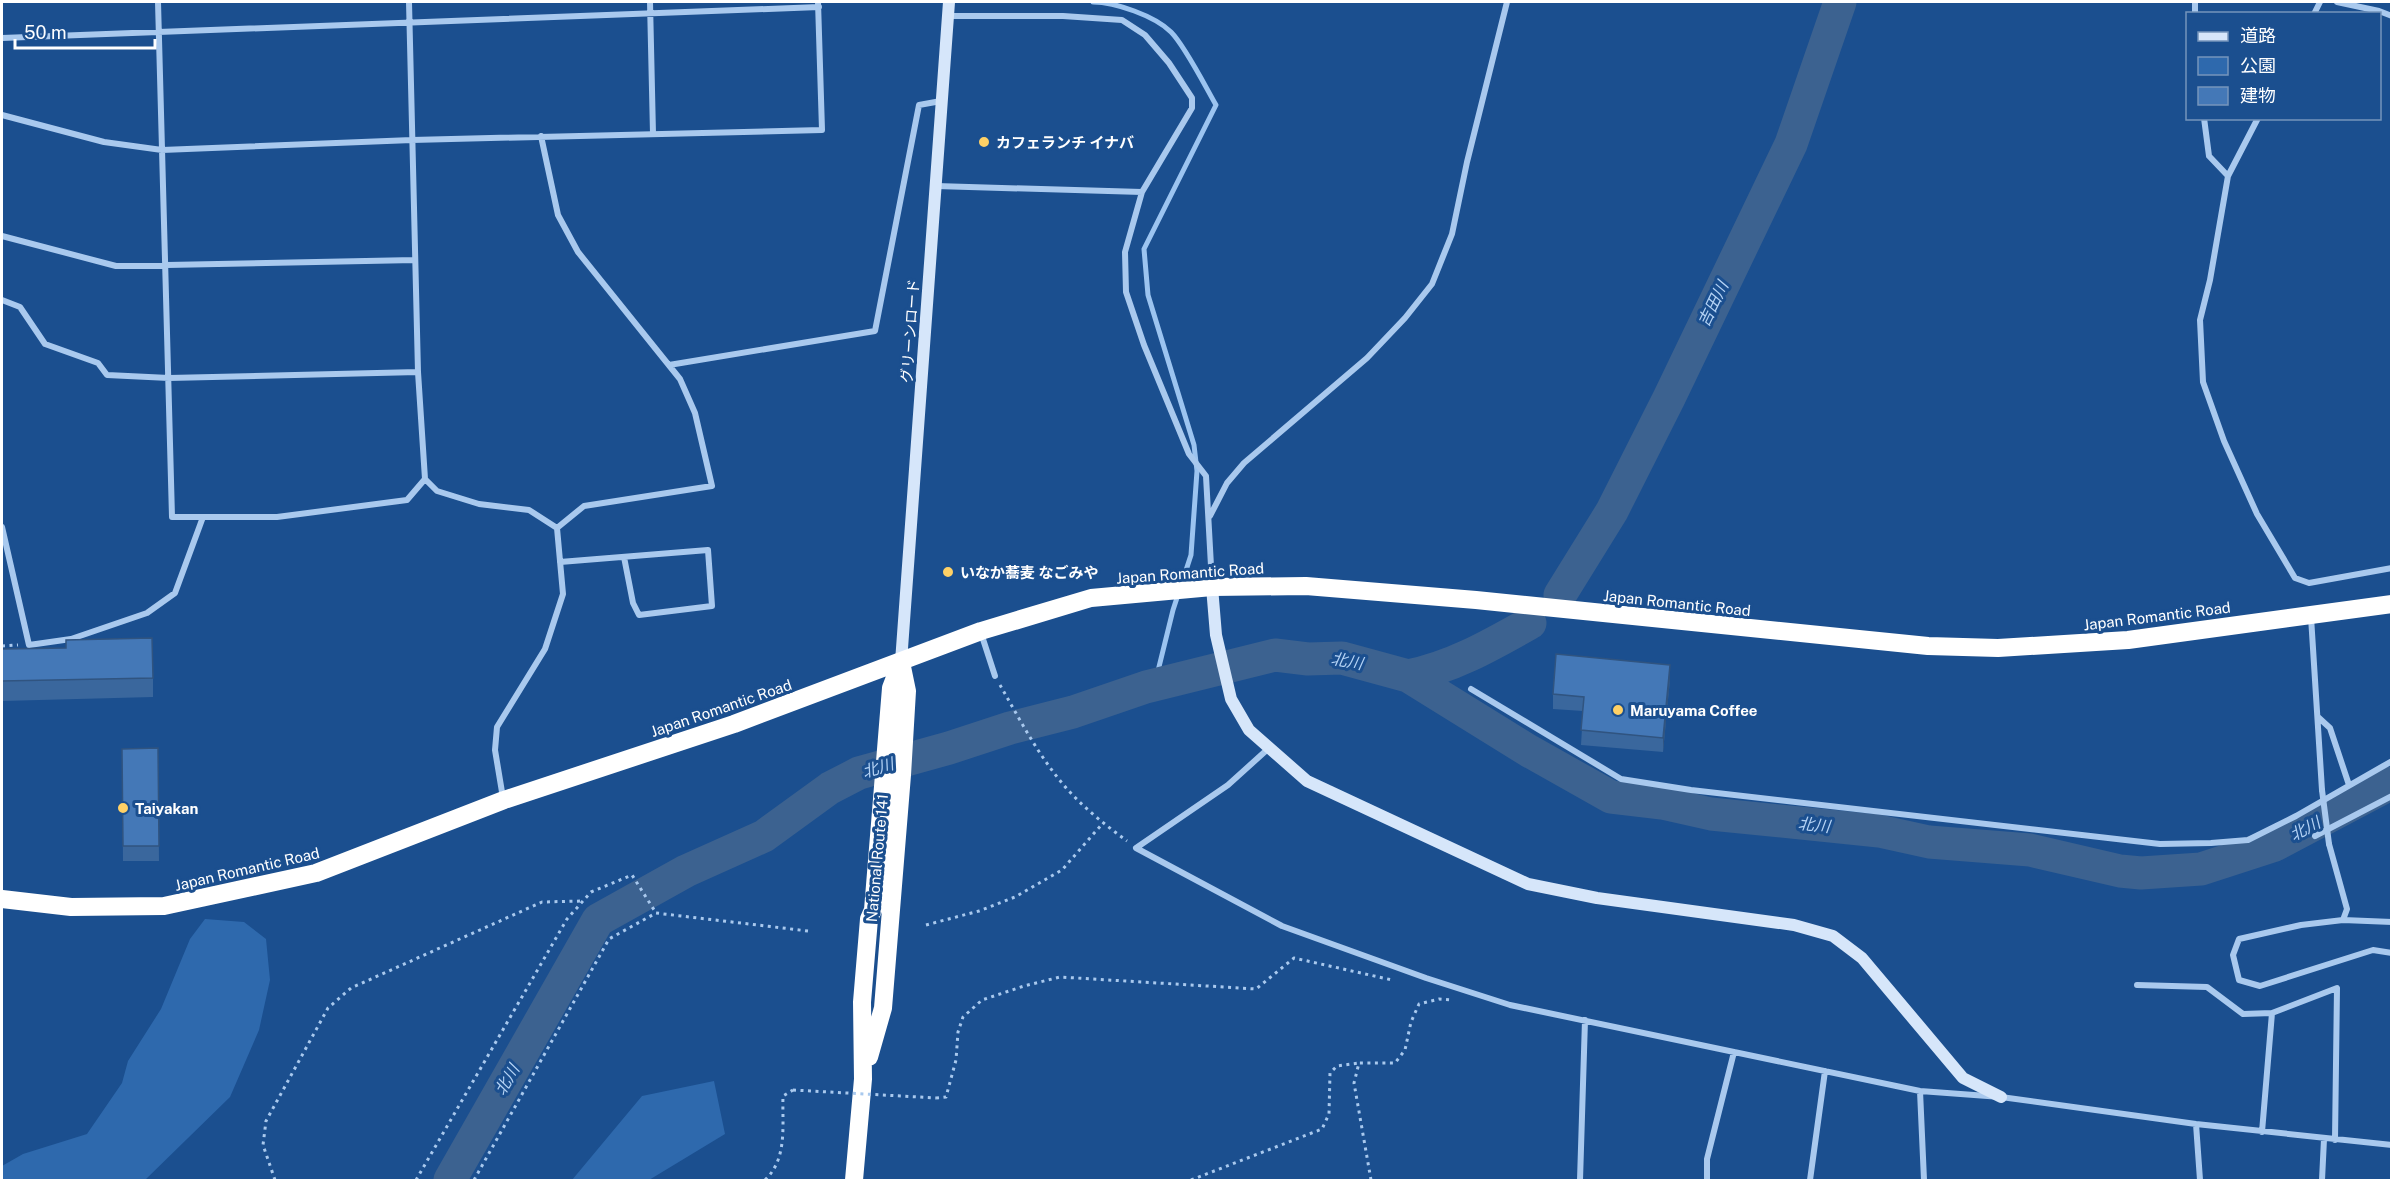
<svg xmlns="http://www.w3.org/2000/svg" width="2393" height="1182" viewBox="0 0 2393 1182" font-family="'Public Sans','Noto Sans JP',sans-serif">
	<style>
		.green { fill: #2e69ad }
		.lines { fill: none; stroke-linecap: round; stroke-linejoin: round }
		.stream { stroke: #9cc4f0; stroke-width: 5 }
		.river { stroke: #3c6290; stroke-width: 33 }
		.path { stroke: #a9c9ee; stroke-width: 3; stroke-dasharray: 3 4.5; stroke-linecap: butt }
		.street { stroke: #a9c9ee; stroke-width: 6 }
		.secondary { stroke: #d6e6fa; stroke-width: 12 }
		.highway { stroke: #fff; stroke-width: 18 }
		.path-bridge { stroke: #a9c9ee; stroke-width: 3; stroke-dasharray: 3 4.5; stroke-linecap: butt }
		.street-bridge { stroke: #a9c9ee; stroke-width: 6 }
		.wall { fill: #3a679d }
		.shaded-wall { fill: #305480 }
		.building { fill: #4478b7; stroke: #305480; stroke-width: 1.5 }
		.poi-dot { fill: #ffd166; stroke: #1b4f8f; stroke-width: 2 }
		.labels { text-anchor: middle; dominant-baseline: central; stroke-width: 6; stroke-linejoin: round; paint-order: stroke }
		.poi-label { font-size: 15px; font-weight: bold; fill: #fff; stroke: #1b4f8f; text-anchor: start }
		.street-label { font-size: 15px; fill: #fff; stroke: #1b4f8f }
		.water-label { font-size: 16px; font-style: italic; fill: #b5d3f5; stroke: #1b4f8f }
	</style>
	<rect width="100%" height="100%" fill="#1b4f8f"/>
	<path class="green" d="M205,919L244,922L266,939L270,980L259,1030L230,1097L145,1180H2V1166L23,1154L87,1134L122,1083L128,1061L161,1009L190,939Z
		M714,1081L725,1134L649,1180H572L642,1096Z"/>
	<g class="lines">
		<path class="stream" d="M1093,2C1115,2 1155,16 1171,32C1185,46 1205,86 1216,105L1144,249L1148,295L1194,445L1197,471L1191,555L1173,610L1156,679L1146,687"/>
		<path class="river" d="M1560,595L1612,511L1669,398L1791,144L1840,2
			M1408,676C1453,667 1491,645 1530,623
			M450,1180L598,920L686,871L764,836L830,788L859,773L949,748L1010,728L1073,712L1146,687L1275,655L1308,659L1342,658L1408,676L1529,751L1611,797L1662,803L1711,814L1879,831L1929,842L2030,850L2120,871L2141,873L2201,869L2275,845L2392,783"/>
		<path class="path" d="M2,646L18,645
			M1000,685C1019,718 1037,753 1062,783C1080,805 1104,824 1127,841
			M926,925L979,911L1015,897L1062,870L1103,823
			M936,1098L946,1097L956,1060L958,1032L963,1017L982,1000L1024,986L1060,977L1256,989L1294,958L1392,980
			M275,1180L263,1145L266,1121L328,1008L351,988L542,902L583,901
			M416,1180L567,919L591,892L632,875L656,913
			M474,1180L609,939L656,913L808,931
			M765,1180C788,1158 782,1125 783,1096L793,1090
			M1191,1180L1322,1129L1329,1114L1330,1073L1337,1066L1359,1063
			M1371,1180L1354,1083L1359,1063H1395L1405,1050L1411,1022L1419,1004L1439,999L1451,1000"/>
		<path class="street" d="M158,2L172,517H277L407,500L425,479
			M409,2L418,372L425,479L437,491L479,504L529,510L557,528
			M650,2L653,134
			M2195,2V14
			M2337,2L2379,11L2392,16
			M2314,14L2320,2
			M948,16H1063L1122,20L1145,35L1169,63L1192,98V108L1142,192L1125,252L1126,292L1144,345L1189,454L1206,476L1212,584
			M2,38L819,7
			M2,115L104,142L162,150L412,140L822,130L818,2
			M2204,118L2209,156L2228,176
			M2258,118L2228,176L2210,280L2200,320L2203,382L2224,441L2257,514L2295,578L2309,583L2392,568
			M541,136L558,215L578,252L680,379L695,413L712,486L584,506L557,528
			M936,186L1142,192
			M2,236L116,266L415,260
			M2,300L20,307L45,344L98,363L107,375L169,378L418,372
			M669,365L875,331L919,105L941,101
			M1210,516L1227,483L1244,463L1367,358L1405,318L1432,284L1452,234L1467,162L1507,2
			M2,527L29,645L71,639L147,613L175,593L203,517
			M560,562L708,550L712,606L639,615L633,603L624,557
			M2311,617L2322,790
			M981,633L995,676
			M1471,689L1621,779L1691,790L2160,844L2211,843L2248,840L2296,816L2392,761
			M2318,717L2330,728L2349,785
			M1269,748L1228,785L1136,848L1282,926L1426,978L1510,1005L1920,1091L2001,1097L2196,1124L2392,1145
			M503,798L495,750L497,727L545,649L563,594L557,528
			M2315,836L2392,796
			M2329,844L2347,909L2343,920L2301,925L2239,939L2233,955L2239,980L2260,986L2373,950L2392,953
			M2343,920L2392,922
			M2137,985L2207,987L2243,1014L2272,1013L2337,988L2335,1140
			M1920,1091L1924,1180
			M2196,1124L2200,1180
			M2262,1132L2272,1013
			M1580,1180L1585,1020
			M1707,1180V1159L1734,1052
			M1810,1180L1825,1071
			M2322,1180L2324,1139"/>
		<path class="secondary" d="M1212,587L1216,635L1231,699L1249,730L1307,781L1528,884L1597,898L1794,925L1833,936L1862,958L1963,1078L2001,1097
			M901,662L949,2"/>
		<path class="highway" d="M2,899L71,907L164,906L316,873L504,800L734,724L981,631L1091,598L1212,587L1306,586L1476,600L1928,646L1998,648L2128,640L2392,604
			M869,1057L883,1008L902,775L907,691L901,662
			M854,1180L863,1079L862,1002L869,919L873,910L891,688L901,662"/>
		<path class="path-bridge" d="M793,1090L936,1098"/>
		<path class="street-bridge" d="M2322,790L2329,844"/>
	</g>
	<path class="wall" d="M2,649L153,678V697L2,701Z
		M1670,679L1663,752L1581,745L1583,711L1553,709V694Z
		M158,748L159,861H123L122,749Z"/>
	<path class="shaded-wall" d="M1670,665V679L1663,752V738Z"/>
	<path class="building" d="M152,638L153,678L2,681V649L66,648V640Z
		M1556,654L1670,665L1663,738L1581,730L1584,697L1553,694Z
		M158,748L159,846H123L122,749Z"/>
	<g class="poi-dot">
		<circle cx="984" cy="142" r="6"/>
		<circle cx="948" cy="572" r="6"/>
		<circle cx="1618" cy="710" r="6"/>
		<circle cx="123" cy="808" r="6"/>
	</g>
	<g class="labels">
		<g class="poi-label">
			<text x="996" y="142">カフェランチ イナバ</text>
			<text x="960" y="572">いなか蕎麦 なごみや</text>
			<text x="1630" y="710">Maruyama Coffee</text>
			<text x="135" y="808">Taiyakan</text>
		</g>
		<g class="street-label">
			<text transform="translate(910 331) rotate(-86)">グリーンロード</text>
			<text transform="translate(1190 573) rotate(-4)">Japan Romantic Road</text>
			<text transform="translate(1677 603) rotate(6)">Japan Romantic Road</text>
			<text transform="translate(2157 616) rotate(-7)">Japan Romantic Road</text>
			<text transform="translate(721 708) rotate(-19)">Japan Romantic Road</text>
			<text transform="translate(877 858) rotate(-85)">National Route 141</text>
			<text transform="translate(247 869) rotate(-13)">Japan Romantic Road</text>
		</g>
		<g class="water-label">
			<text transform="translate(1713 304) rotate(-64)">吉田川</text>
			<text transform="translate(1347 661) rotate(10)">北川</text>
			<text transform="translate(878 768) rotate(-17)">北川</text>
			<text transform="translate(1814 825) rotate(6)">北川</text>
			<text transform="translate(2305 829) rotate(-28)">北川</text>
			<text transform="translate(507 1080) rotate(-60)">北川</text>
		</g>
	</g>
	<rect width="2393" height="1182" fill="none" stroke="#ffffff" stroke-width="6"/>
	<rect x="2186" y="12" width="195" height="108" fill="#1b4f8f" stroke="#7695bc" stroke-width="1.5"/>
	<rect x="2198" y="32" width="30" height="9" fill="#d6e6fa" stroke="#7695bc" stroke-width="1.5"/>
	<text x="2240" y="42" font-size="18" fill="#ffffff">道路</text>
	<rect x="2198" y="57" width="30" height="18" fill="#2e69ad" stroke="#7695bc" stroke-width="1.5"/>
	<text x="2240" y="72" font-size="18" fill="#ffffff">公園</text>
	<rect x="2198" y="87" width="30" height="18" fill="#4478b7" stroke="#7695bc" stroke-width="1.5"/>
	<text x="2240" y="102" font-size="18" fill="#ffffff">建物</text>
	<path d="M15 39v9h140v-9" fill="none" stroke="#ffffff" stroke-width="3"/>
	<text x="24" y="39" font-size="18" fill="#ffffff" stroke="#1b4f8f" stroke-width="4.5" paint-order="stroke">50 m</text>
</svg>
